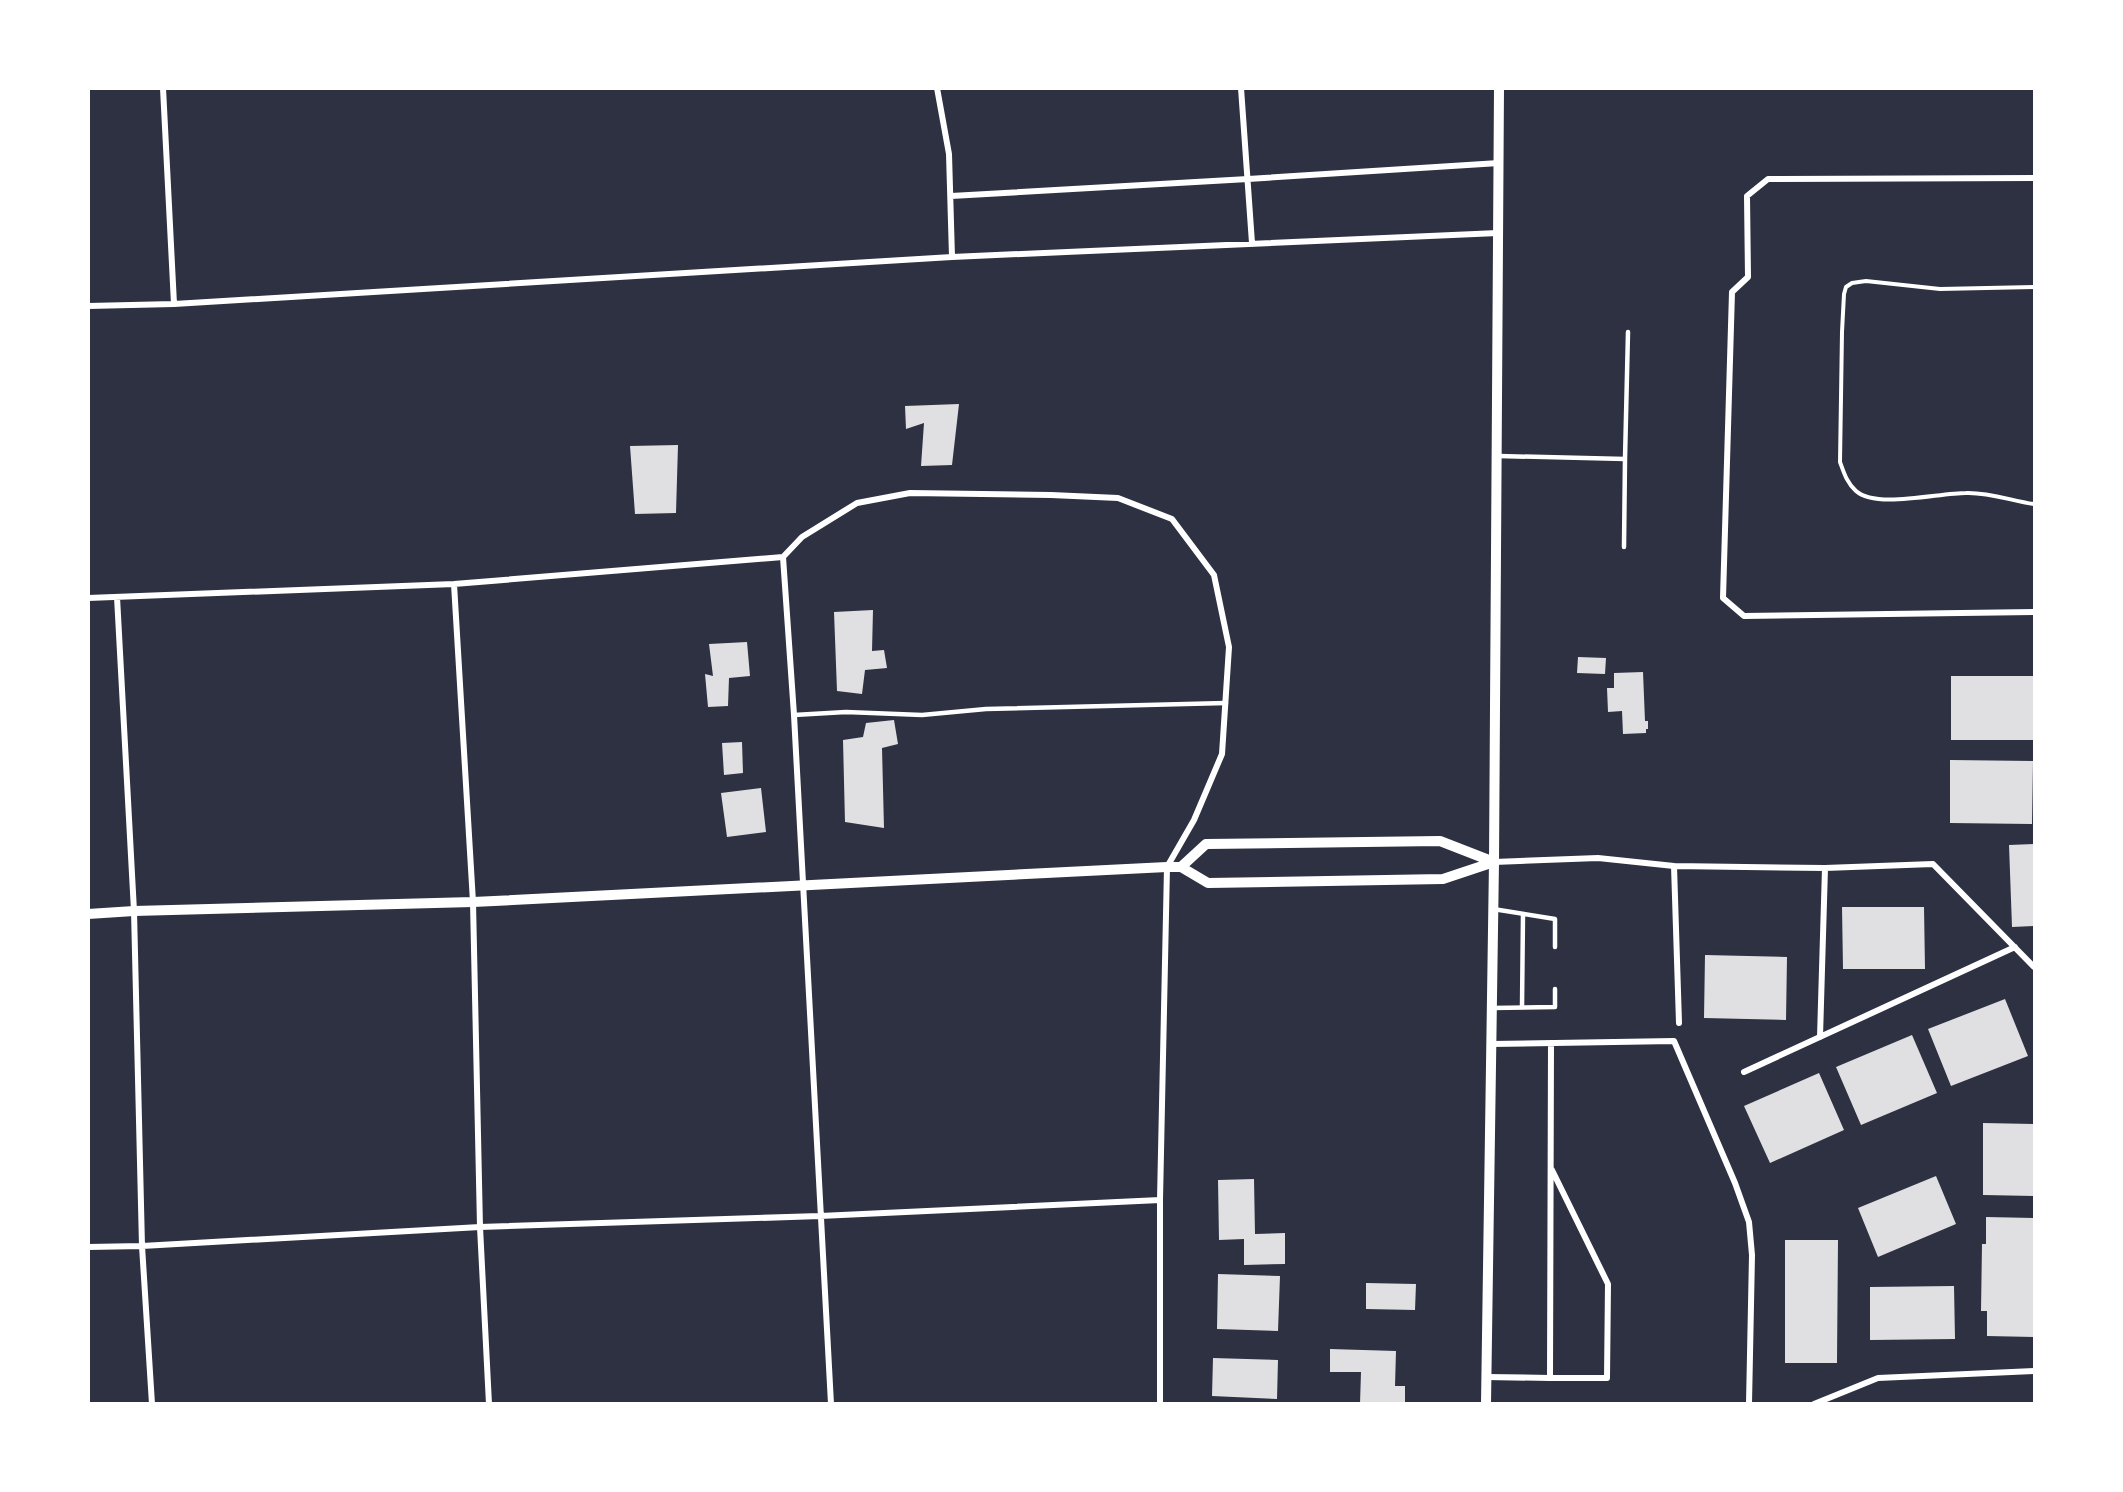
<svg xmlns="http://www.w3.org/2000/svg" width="2123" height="1492" viewBox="0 0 2123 1492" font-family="'IBM Plex Sans',sans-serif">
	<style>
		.building { fill: #e0e0e3 }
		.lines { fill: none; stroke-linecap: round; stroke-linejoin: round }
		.path { stroke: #fff; stroke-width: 4 }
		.service { stroke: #fff; stroke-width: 4.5 }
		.minor { stroke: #fff; stroke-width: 6 }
		.tertiary { stroke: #fff; stroke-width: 10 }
	</style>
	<rect width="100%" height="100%" fill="#2d3142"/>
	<path class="building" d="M959,404L952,465L921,466L924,423L906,429L905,406Z
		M678,445L676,513L635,514L630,446Z
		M873,610L872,651L884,650L887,668L865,670L862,694L837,691L834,612Z
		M747,642L750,676L729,678L728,706L708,707L705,674L713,676L709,644Z
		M1578,657L1606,658L1605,674L1577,673Z
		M1643,672L1645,721H1648V729H1646V733L1623,734L1622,711L1608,712L1607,688H1614V673Z
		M1951,676H2033L2034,740H1951Z
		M894,720L898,744L882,748L884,828L845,822L843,740L863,737L866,723Z
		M742,742L743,773L724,775L722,743Z
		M1950,760L2033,761L2032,824L1950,823Z
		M761,788L766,832L727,837L721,793Z
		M2034,844V926L2012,927L2009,845Z
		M1842,907H1924L1925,969H1843Z
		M1705,955L1787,957L1786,1020L1704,1018Z
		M2005,999L2028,1056L1951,1086L1928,1029Z
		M1912,1035L1937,1093L1861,1125L1836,1067Z
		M1819,1073L1844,1130L1770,1163L1744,1106Z
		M1983,1123L2034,1124V1196L1983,1195Z
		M1936,1176L1956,1224L1878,1257L1858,1208Z
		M1254,1179L1255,1234L1285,1233V1264L1244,1265V1239L1219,1240L1218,1180Z
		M1986,1217L2034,1218V1337L1987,1336V1311H1981L1982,1244H1986Z
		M1785,1240H1838L1837,1363H1785Z
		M1218,1274L1280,1276L1278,1331L1217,1329Z
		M1366,1283L1416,1284L1415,1310L1366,1309Z
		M1954,1286L1955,1339L1870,1340V1287Z
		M1330,1349L1396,1351L1395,1386H1405V1404H1360L1361,1372H1330Z
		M1213,1358L1278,1360L1277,1399L1212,1396Z"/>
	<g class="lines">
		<path class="path" d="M2034,287L1940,289L1866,281L1852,283L1846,287L1844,294L1842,332L1840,462C1844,473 1847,483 1856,491C1876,509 1938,493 1966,493C1989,492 2012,501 2034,504"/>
		<path class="service" d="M1499,456L1625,459L1624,547
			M1625,459L1628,332
			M794,715L846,712L922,715L986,709L1226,703
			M1493,909L1555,919V947
			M1522,1007L1523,914
			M1492,1008L1555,1007V989"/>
		<path class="minor" d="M163,88L174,304
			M937,88L949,154L952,257
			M1241,88L1252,243
			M2034,178L1768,179L1747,196L1748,277L1732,292L1723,598L1744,616L2034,612
			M951,196L1248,179L1499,163
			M88,306L174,304L952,257L1498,233
			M783,557L794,715L831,1404
			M454,584L473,902L480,1227L489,1404
			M117,597L134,911L142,1246L152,1404
			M88,598L454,584L783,557L802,537L857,503L910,493L1051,495L1118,498L1172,519L1214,575L1229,647L1222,754L1194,820L1167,867L1160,1200V1404
			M1494,862L1598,858L1674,866
			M1679,1023L1674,866L1825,868L1933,864L2034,967
			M1820,1037L1825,868
			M1491,1044L1674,1041L1735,1183L1749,1222L1752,1255L1749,1404
			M1744,1072L2015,947
			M88,1247L142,1246L480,1227L820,1216L1160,1200
			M1486,1377L1550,1378L1551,1043
			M1550,1378H1607L1608,1284L1552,1170
			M1814,1404L1878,1378L2034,1371"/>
		<path class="tertiary" d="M1181,867L1206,844L1440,841L1494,862
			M88,914L134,911L473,902L1167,867H1181L1208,883L1443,879L1494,862
			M1486,1404L1494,862L1499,88"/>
	</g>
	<rect width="2123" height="1492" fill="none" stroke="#ffffff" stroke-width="180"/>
</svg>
